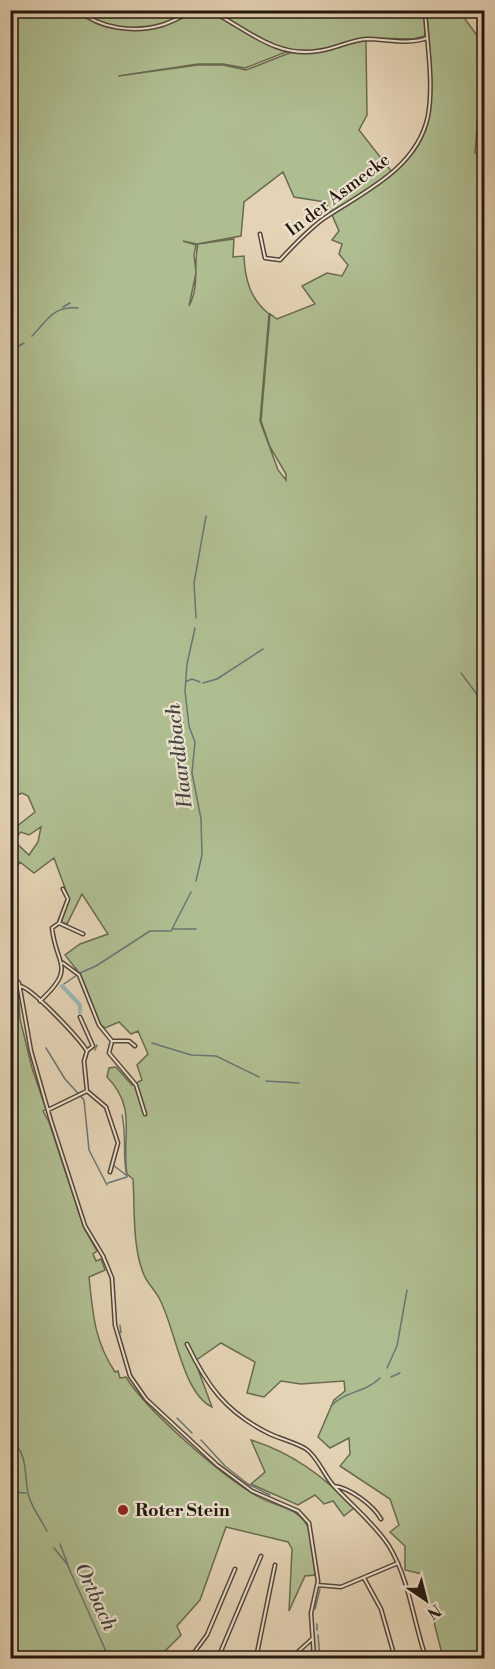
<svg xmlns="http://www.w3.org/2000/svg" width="495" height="1669" viewBox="0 0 495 1669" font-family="'Libre Bodoni',serif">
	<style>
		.green { fill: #afbe91; stroke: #696a50; stroke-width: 1.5; fill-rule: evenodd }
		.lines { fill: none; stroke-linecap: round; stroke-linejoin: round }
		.stream { stroke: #697673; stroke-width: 1.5 }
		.canal { stroke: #98b6b6; stroke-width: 4 }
		.street-casing { stroke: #534638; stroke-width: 5 }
		.street { stroke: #ede2cf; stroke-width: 2 }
		.poi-dot { fill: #8f2418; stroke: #ede2cf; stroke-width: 2 }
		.labels { text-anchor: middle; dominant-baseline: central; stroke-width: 4.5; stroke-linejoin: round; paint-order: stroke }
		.street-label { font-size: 18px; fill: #23170e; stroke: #ede2cf }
		.poi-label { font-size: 18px; font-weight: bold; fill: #23170e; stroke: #ede2cf; text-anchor: start }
		.water-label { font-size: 20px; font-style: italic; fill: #464740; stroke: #ede2cf }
	</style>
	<rect width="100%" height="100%" fill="#e4d3b5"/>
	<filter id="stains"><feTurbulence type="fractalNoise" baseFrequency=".00333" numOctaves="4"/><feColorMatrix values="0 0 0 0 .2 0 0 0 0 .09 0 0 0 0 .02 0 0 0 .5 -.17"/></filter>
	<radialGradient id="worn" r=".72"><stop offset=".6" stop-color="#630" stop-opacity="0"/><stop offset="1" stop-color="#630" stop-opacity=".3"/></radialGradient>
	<path class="green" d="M11,11H424L425,36L413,39L366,38L317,51L291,50L245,68L223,64H198L118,76L198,65H223L246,70L292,52H317L366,40L367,115L359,130L392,172L331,213L325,202L294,197L283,172L244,202L241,236L197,244L183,241L196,245L194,255L196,273L189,306C200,286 193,265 198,244L234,239L233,257L244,256C245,279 250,299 269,314L260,421L278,470L286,480V474L270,447L261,421L270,314L277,319L315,304L302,286L327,273L342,276L348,265L339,254L342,244L332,240L339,231L332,215C369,191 422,165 429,116C434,82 428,45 427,11H469L465,19L481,41L484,42V86L479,102L475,153L484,156V376L480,380L484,378V1658H443L422,1574L405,1570V1546L390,1532L399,1525L390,1499L340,1466L350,1454L349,1438L330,1448L318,1437L334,1400L345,1391L344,1381L301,1384L281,1381L264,1397L247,1393L255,1362L221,1343L195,1361L212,1407C182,1393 175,1326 159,1298C155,1290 147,1283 144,1275C132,1247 135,1209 133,1179L127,1174C121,1138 138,1108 107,1077L109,1068L116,1067L132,1085L142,1080L137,1065L148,1054L138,1031L131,1034L119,1022L105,1028L100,1024L80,974L65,955L80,944L108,934L82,894L67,924L61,922L69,899L54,858L34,873L20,862L11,875L10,827L12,830L35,812L28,796L22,793L10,798ZM41,827L38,842L29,855L13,840L21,832L29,835Z
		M10,979L18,989L20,1019L32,1068L46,1109L43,1111L49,1122L84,1228L97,1251L93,1254L96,1261L101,1259L105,1270L89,1277C93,1314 94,1340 115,1372L118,1371L120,1378L126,1377C146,1410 223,1477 257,1496C272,1506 294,1506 305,1522C315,1535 313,1559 315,1575L305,1576L289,1611L292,1549L288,1542L226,1527L200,1600L177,1626L181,1635L158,1658H11Z
		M251,1440C291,1452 326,1478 354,1508L344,1516L333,1501L324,1504L315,1495L298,1505L251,1484L265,1472Z"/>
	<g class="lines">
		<path class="stream" d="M63,307L70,303
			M32,336C48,320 52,306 78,308
			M10,351L24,343
			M196,618L194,583L206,516
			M195,628L187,664L185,691L189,726L195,742L192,773L201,819L202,855L196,881
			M461,673L484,704
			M187,681L192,679L200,682
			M203,683L217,679L263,649
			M173,929H196
			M10,931L14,935
			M80,973L96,966L150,931H171L191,892
			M10,977L16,982
			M64,984L77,975
			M152,1043L191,1055L216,1056L259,1077
			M46,1048L65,1079L84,1100L89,1150L107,1185
			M95,1050L97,1045
			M266,1081L299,1083
			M113,1165L126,1175
			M108,1183L127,1177C122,1156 127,1137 122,1115
			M120,1325L121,1333
			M387,1368L397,1346L407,1290
			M391,1377L400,1373
			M331,1406C345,1391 365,1393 380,1378
			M177,1418L192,1433
			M201,1440L225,1466L248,1484L270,1495
			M10,1441C30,1452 23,1478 29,1497C33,1509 41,1520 47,1531
			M10,1492L26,1493
			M60,1544L68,1565
			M54,1548L67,1564L109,1658
			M315,1609L320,1589
			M317,1624V1630
			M318,1635L320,1658"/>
		<path class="canal" d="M62,986L80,1005V1012"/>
		<defs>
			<path id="street" d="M78,10C100,29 135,33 162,25C175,21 185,14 197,10
				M209,10C246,28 274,58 318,51C335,49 350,40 367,39C386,39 409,45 427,38
				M260,234L265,258L280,260C293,246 307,231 323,219C363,192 417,169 428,116C434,83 427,44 425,10
				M10,825L14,835L10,842
				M59,923L68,899L63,889
				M63,963L79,975L99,1025L112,1041L109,1053L136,1085L145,1114
				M10,974L19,983L31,1051L51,1121L85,1226L103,1256L112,1278L115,1325L130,1376L146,1399L217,1465L252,1491L298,1511L309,1523L318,1581L311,1613L314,1658
				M20,986C32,988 79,1038 87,1051L84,1061L87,1091L48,1110
				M40,1001C77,967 56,966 52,928L59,923L83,934
				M80,1017L93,1046L88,1050
				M112,1041H129L135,1046
				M87,1091L106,1107L118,1143L110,1172
				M187,1344C207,1386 226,1412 268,1433C280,1439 295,1442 306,1449C317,1456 324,1475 333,1485C351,1505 375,1524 389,1546C410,1581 413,1621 426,1658
				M334,1486C350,1488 373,1505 381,1519
				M364,1578L381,1609L395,1658
				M317,1585L341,1587L398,1563
				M190,1658L207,1635L235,1569
				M218,1658L261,1556
				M256,1658L275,1565
				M291,1658L312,1639"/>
		</defs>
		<use href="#street" class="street-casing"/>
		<use href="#street" class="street"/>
	</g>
	<circle class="poi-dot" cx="123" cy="1510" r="6"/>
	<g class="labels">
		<g class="street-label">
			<text transform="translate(338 195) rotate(-37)">In der Asmecke</text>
		</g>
		<g class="poi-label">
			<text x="135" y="1510">Roter Stein</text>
		</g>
		<g class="water-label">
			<text transform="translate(180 756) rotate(-97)">Haardtbach</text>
			<text transform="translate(95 1597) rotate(65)">Ortbach</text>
		</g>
	</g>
	<rect width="495" height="1669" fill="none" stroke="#e4d3b5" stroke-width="36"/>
	<rect x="12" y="12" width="471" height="1645" fill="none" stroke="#23170e" stroke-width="3"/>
	<rect x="18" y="18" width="459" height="1633" fill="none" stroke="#23170e" stroke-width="1.5"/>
	<g transform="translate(426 1600) rotate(145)" stroke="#ede2cf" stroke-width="4.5" paint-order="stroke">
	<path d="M0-4.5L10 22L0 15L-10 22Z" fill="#23170e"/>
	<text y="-9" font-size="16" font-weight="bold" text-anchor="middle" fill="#23170e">N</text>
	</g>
	<rect width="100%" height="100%" filter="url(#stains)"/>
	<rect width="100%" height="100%" fill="url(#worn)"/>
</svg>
